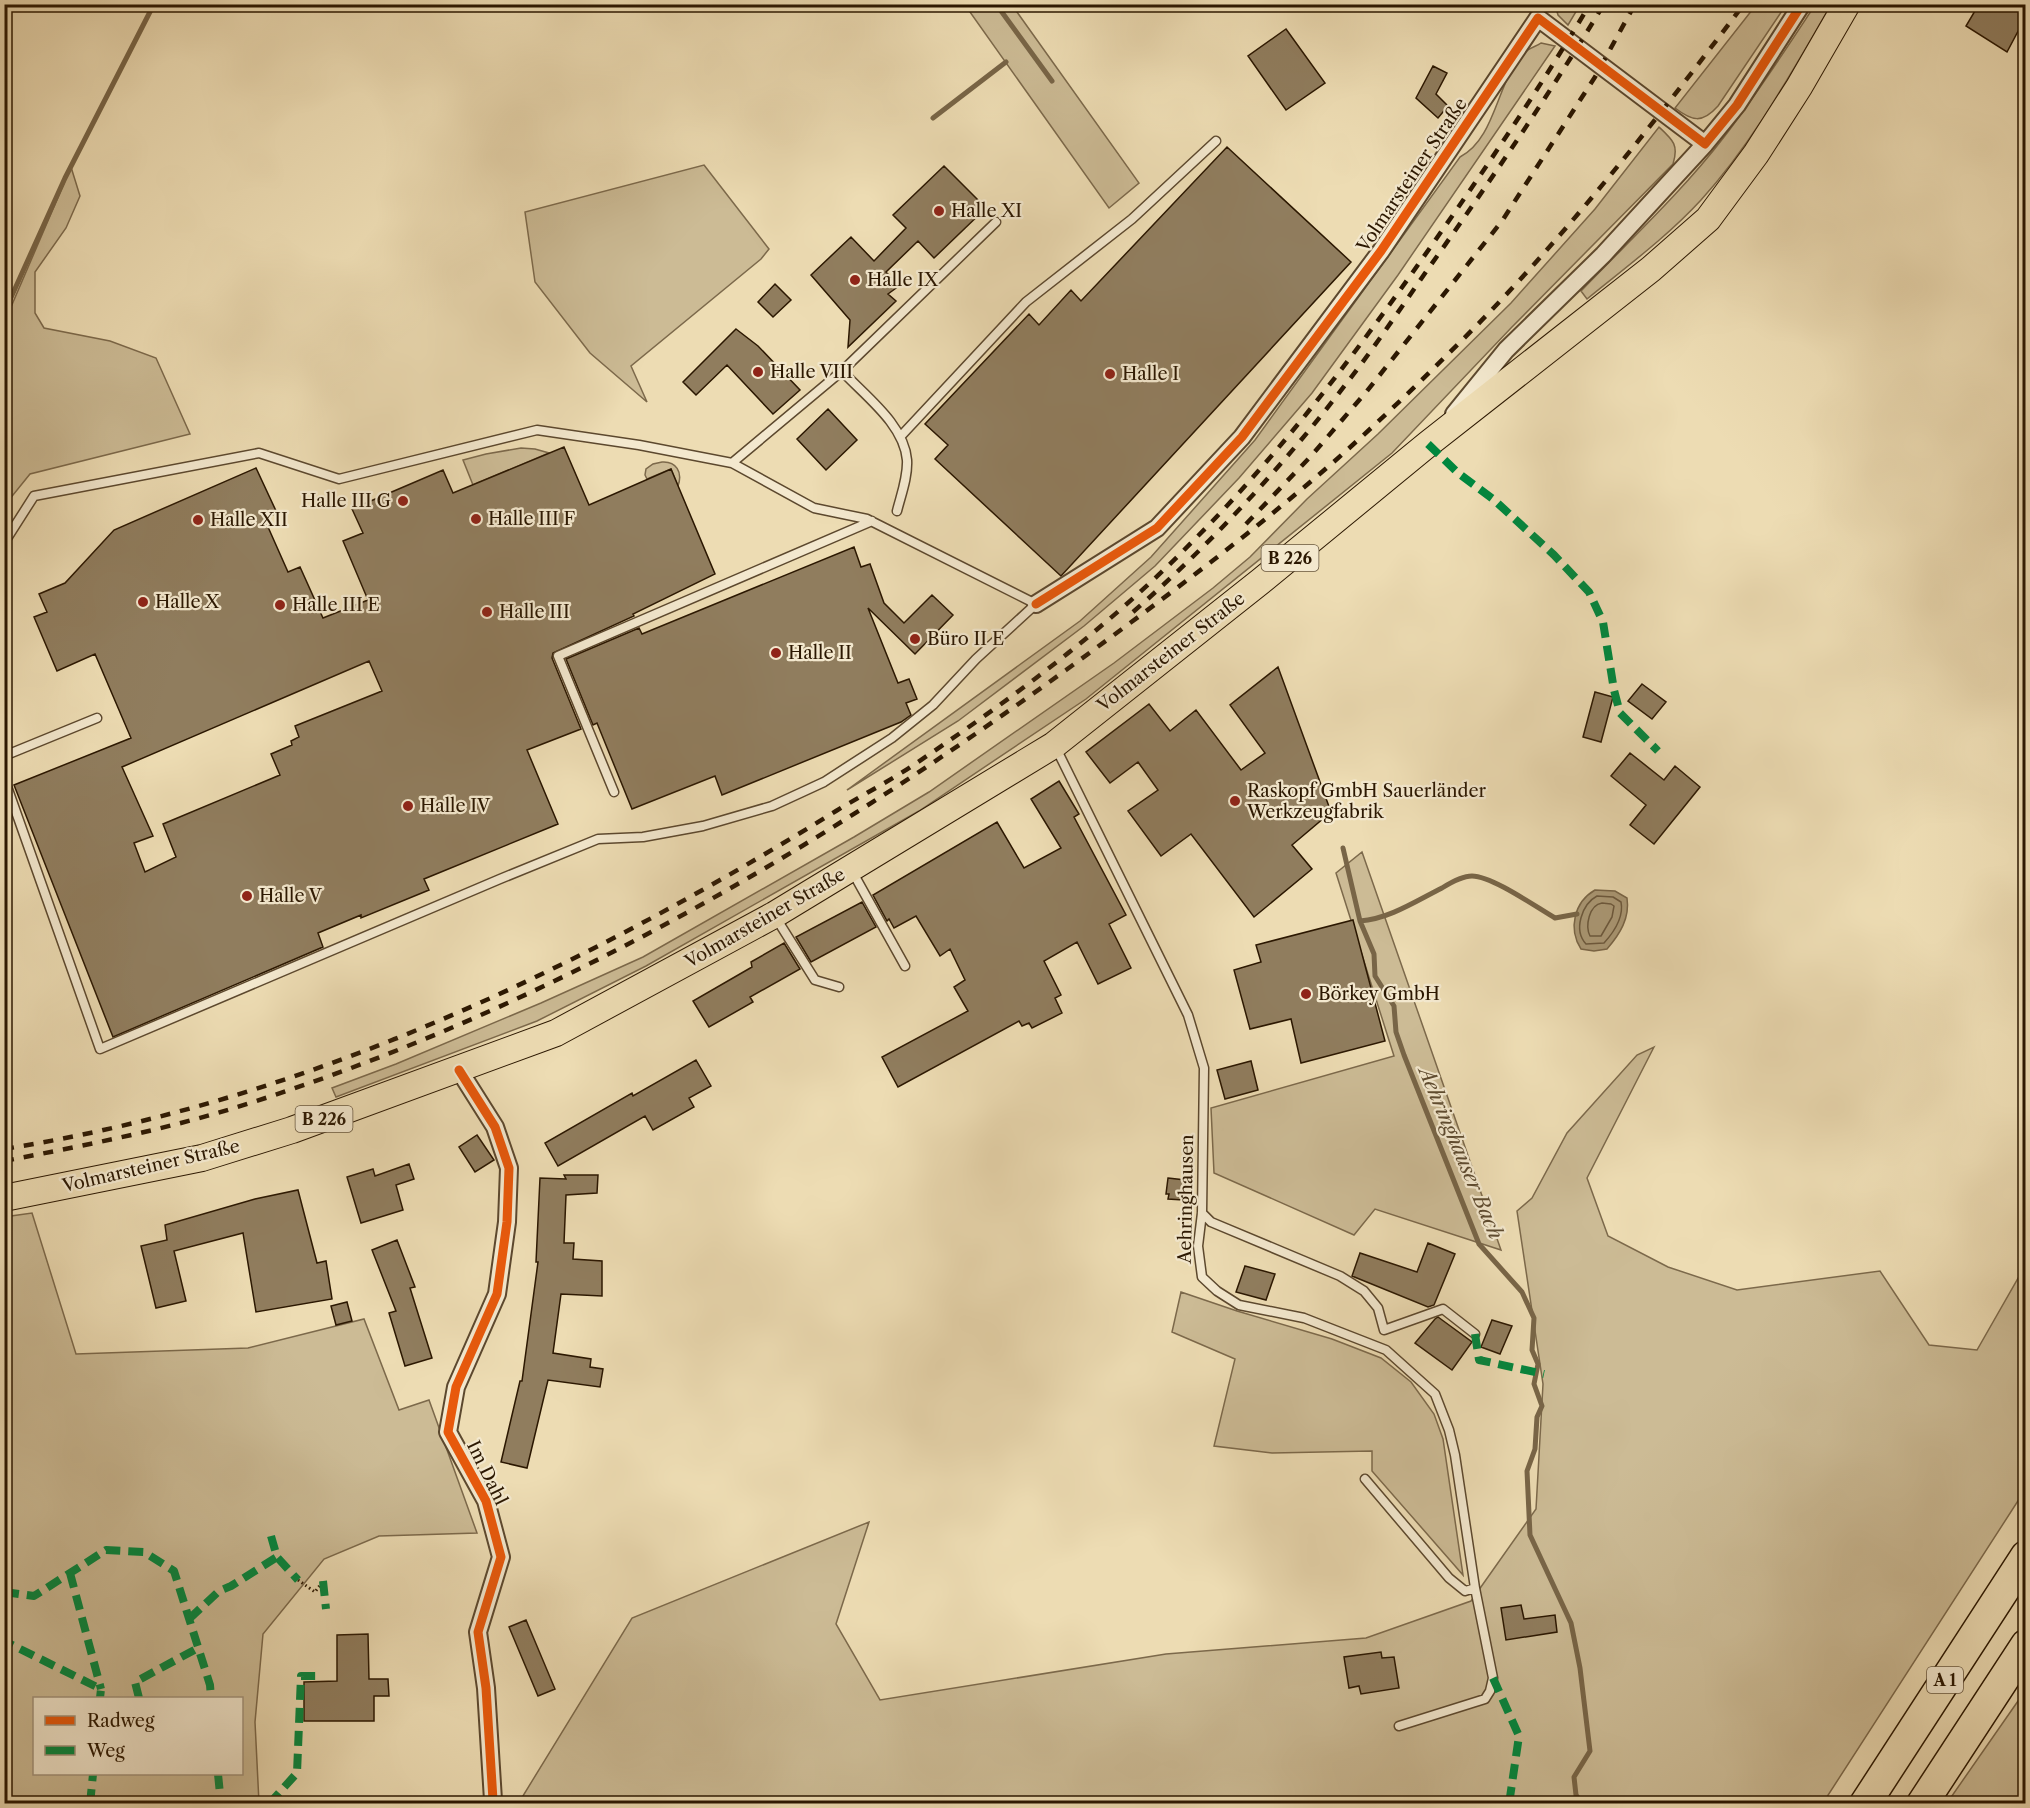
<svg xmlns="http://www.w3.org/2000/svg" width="2030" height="1808" viewBox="0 0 2030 1808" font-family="'Libre Caslon Text',serif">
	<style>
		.green { fill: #ccbb95; stroke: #7c694b; stroke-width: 1.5; fill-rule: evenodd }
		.water { fill: #ab9976; stroke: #786547; stroke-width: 1.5 }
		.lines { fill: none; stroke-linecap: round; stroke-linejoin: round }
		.shore { stroke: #6b583c; stroke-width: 1.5 }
		.stream { stroke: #786547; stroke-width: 5 }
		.building { fill: #907d5e; stroke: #2b1701; stroke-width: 1.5; fill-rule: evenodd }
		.service-casing { stroke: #5c482e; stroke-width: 11 }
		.minor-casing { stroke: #5c482e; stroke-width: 20 }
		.primary-casing { stroke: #2b1701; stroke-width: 28 }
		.motorway-casing { stroke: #2b1701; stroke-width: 33 }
		.path { stroke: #2b1701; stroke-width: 3; stroke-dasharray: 1.5 3; stroke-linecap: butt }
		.service { stroke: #f3e8ce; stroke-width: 8 }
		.minor { stroke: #f3e8ce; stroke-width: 16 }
		.primary { stroke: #eddcb3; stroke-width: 26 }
		.motorway { stroke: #eddcb3; stroke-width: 30 }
		.rail { stroke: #2b1701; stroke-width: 4.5; stroke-dasharray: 10 10; stroke-linecap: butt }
		.quiet { stroke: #00873e; stroke-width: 8; stroke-dasharray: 15 8; stroke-linecap: butt }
		.cycleway-casing { stroke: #f3e8ce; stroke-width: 13 }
		.cycleway { stroke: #e8590c; stroke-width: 9 }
		.poi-dot { fill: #8f2418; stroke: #f3e8ce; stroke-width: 2 }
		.labels { text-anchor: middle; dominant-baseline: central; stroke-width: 4.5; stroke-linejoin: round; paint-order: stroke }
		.shield { fill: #f3e8ce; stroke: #67563e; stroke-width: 1.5 }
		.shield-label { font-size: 16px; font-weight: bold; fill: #2b1701 }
		.street-label { font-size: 18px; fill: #2b1701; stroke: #f3e8ce }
		.poi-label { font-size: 18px; fill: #2b1701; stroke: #f3e8ce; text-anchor: start }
		.water-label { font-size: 20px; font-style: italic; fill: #5e4b30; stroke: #f3e8ce }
	</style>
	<rect width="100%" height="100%" fill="#eddcb3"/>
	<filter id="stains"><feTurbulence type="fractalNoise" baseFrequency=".00333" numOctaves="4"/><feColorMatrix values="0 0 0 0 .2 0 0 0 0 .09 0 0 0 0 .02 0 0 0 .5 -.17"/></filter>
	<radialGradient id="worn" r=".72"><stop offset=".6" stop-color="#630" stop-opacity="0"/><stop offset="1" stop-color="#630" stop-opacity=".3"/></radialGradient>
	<path class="green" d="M965,5H1012L1139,183L1109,208Z
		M1555,5V4L1580,5L1568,25L1558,15Z
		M1756,5H1786L1718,106C1702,124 1692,121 1675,108Z
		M1815,5H1831C1792,71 1754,142 1701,200C1667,237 1626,267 1587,299L1581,291C1629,241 1682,192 1724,137C1757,94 1786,49 1815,5Z
		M1541,43L1555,46L1398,275L1312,393L1239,478L1155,566L1084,626L958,721L847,790L1080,621L1151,557L1255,440L1460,157C1498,138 1497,73 1528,50C1532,47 1537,46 1541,43Z
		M1659,127C1673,140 1679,145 1673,164L1511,328L1392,453L1086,699L919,811L646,966L537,1021L336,1097L332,1088L396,1064L541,1003L643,957L854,837L929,792L1114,663L1213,588L1250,557L1307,499L1378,434L1511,303L1595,209Z
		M704,165L769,249L761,259L631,366L647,402L590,353L535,282L525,212Z
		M71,167L80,196L66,228L35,272V313L44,328L110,341L156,358L190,434L30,474L5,505V321Z
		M521,448L535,449L549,453L473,485L463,460L486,454Z
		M662,462C676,461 683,472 678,486L671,469L647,479L645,475L646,469L653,464Z
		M1362,852L1501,1250L1375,1209L1354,1235L1214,1173L1211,1108L1394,1056L1336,873Z
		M1654,1047L1587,1178L1608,1236L1668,1267L1737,1290L1880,1271L1929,1345L1977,1350L2025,1266V1490L1823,1803L518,1804L632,1618L869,1522L836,1624L880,1700L1166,1654L1366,1638L1471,1601L1536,1509L1543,1384L1517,1211L1532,1198L1567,1133L1637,1055Z
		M32,1213L76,1354L248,1348L364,1319L399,1410L429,1400L477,1533L379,1536L324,1559L263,1634L255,1722L259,1803H5L4,1217ZM34,1698H242V1774H34Z
		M1181,1292L1237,1311L1332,1339L1381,1358L1411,1382L1434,1414L1443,1439L1463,1575L1372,1471V1451L1272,1453L1214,1446L1235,1359L1172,1332Z
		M2025,1691V1803H1947Z"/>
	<path class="water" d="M1595,890L1615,891L1627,898C1630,918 1620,934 1607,949L1594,951L1581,949C1568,929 1574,902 1595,890Z"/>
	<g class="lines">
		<path class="shore" d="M1597,896L1613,897L1621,902C1624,917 1614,932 1604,943L1586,944C1573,930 1582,904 1597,896Z
			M1602,903L1611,904L1614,906L1612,917L1601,936H1590C1585,926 1589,905 1602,903Z"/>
		<path class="stream" d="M996,4L1052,81
			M933,118L1006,62
			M4,313L65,178L154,4
			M1343,848L1360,921L1374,954L1375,976L1394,1006L1396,1032L1404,1055L1479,1244L1522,1292L1534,1318L1532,1350L1538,1364L1534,1384L1542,1406L1537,1417L1535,1449L1527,1471L1530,1535L1571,1623L1580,1668L1590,1751L1574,1777L1576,1795L1583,1804
			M1360,921C1389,919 1416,901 1442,888C1450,883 1463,876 1472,876C1492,876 1536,907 1555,918L1577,914"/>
	</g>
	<path class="building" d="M1979,4H2025V18L2007,52L1966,26Z
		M1286,29L1325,83L1286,110L1248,56Z
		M1433,66L1447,73L1436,94L1448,106L1438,118L1416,98Z
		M1227,147L1351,262L1061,576L935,459L948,445L925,424L1029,314L1039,325L1071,290L1081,301Z
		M944,166L986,208L934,258L918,241L886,272L899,286L888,294L896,301L848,347L850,320L811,275L851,237L874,261L906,228L893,215Z
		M775,284L791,300L773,317L758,302Z
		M736,329L758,346L800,390L773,414L727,365L696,395L683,382Z
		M828,409L857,440L826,470L797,439Z
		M564,447L589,505L671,469L715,574L633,614L634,616L553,653L552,658L581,729L527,750L558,824L424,879L429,890L361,918V915L318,933L323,947L113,1037L14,785L131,738L95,654L57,671L34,617L47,612L39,594L65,583L114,530L256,468L277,513L264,518L288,572L300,567L323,618L368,600L343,541L363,533L352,509L443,470L453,493ZM369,661L382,691L295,726L299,737L291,741L292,745L271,754L280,775L163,824L176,857L145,872L134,843L153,836L122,767Z
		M854,547L861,567L870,564L884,603L904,623L932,595L953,615L915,654L868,608L898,683L909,679L917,699L906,703L911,715L901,722L722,795L715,776L632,809L597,723L593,725L566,659L639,628L642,634Z
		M1278,667L1331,812L1292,845L1312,869L1254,917L1191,834L1161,856L1128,811L1158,790L1138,762L1110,783L1086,752L1149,704L1170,731L1196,710L1241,770L1265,753L1230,705Z
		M1642,684L1666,702L1652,719L1628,701Z
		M1595,692L1613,697L1601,742L1583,737Z
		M1630,753L1664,780L1675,766L1700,787L1654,844L1630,825L1646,805L1611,776Z
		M1059,781L1079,814L1074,817L1126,915L1109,924L1131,968L1098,984L1077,942L1044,961L1061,995L1055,998L1062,1013L1032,1028L1029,1023L1022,1026L1019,1021L898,1087L882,1057L968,1011L954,987L965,980L950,949L940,956L916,916L894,928L889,919L887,921L873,895L997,822L1024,868L1061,848L1031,799Z
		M862,902L876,927L811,962L796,937Z
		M1353,920L1385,1041L1301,1063L1291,1019L1250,1029L1234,970L1261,962L1256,945Z
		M784,943L800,969L750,997L753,1002L709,1027L693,1001L752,967L751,962Z
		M696,1060L711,1086L689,1098L694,1107L653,1130L645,1116L558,1166L545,1143L632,1093L633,1096Z
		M1251,1061L1258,1090L1225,1099L1217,1070Z
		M477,1135L494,1160L475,1172L459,1147Z
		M409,1164L414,1179L396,1185L403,1210L361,1223L347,1177L373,1169L375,1176Z
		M564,1175H598L597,1193L566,1195L564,1243H574L573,1259L602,1261V1296L561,1294L553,1353L591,1359L590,1367L603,1369L600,1387L548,1380L527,1468L501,1462L520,1381H522L538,1262H536L540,1178L566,1179Z
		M1168,1178L1185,1180L1183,1200L1168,1199L1169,1194H1166Z
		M298,1190L317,1263L326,1261L332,1299L256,1312L243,1233L174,1251L186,1301L156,1308L141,1246L167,1240L165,1225L255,1199Z
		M397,1240L415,1287L410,1288L432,1358L405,1366L389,1313L396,1311L372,1250Z
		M1428,1243L1455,1254L1434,1305L1428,1307L1352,1276L1360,1253L1417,1272Z
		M1245,1266L1275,1274L1266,1300L1236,1292Z
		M347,1302L352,1321L336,1325L331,1306Z
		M1438,1317L1472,1342L1452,1370L1415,1343L1435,1319Z
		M1492,1320L1512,1326L1500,1354L1481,1347Z
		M1521,1605L1524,1619L1555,1615L1557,1632L1506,1640L1501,1608Z
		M526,1620L555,1689L538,1696L509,1627Z
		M368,1634L369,1679H388L389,1696H374V1721H304V1682L337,1681V1635Z
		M1381,1652L1382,1658L1394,1657L1399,1688L1361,1694L1359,1686L1349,1688L1344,1657Z"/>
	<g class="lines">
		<defs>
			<path id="service" d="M1536,4L1538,18
				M842,371C865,396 904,424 907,460C908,477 901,495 897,511
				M900,437L1026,302L1132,219L1216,141
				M732,463L842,371L996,222
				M4,543L34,496L259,453L339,479L537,430L639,445L732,463L814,508L867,519L1036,604L976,659L933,705L892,738L824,782L772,806L703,826L643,837L598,839L500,879L100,1049L4,778
				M1056,748L1188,1015L1204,1068L1202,1213L1198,1246L1202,1277L1217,1291L1239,1305L1304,1318L1386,1350L1435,1394L1449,1430L1455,1455L1475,1588L1465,1591L1449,1578L1365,1479
				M4,756L97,718
				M614,792L558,656L872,521
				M852,871L905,966
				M776,918L815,980L839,987
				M1202,1213L1211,1222L1340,1276L1364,1291L1378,1308L1384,1330L1443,1309L1475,1334
				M1399,1726L1485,1699L1490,1691L1493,1678L1475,1588"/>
			<path id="minor" d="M1454,414L1506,350L1603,255L1705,144
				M1036,604L1157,528L1242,437L1381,251L1538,18L1705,144L1737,105L1802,4
				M459,1070L495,1127L509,1168L507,1222L497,1294L456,1387L448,1432L486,1501L501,1557L478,1632L486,1688L493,1800"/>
			<path id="primary" d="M4,1198L202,1158L292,1130L556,1033L774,915L1054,745L1261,581L1428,444L1651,269L1708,219L1756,154L1799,87L1847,4"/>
			<path id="motorway" d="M1865,1804L2026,1556
				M1922,1804L2026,1645"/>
		</defs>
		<use href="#service" class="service-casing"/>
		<use href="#minor" class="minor-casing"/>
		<use href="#primary" class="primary-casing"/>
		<use href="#motorway" class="motorway-casing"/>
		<path class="path" d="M298,1580L315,1592L323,1581"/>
		<use href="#service" class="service"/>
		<use href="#minor" class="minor"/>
		<use href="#primary" class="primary"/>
		<use href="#motorway" class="motorway"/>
		<path class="rail" d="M1246,524L1312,455L1367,391L1502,221L1595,77L1635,4
			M1133,612C1213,542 1285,464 1349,380C1377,344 1402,306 1428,269C1489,183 1549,95 1604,4
			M4,1149C306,1101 579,970 836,811C862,795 890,781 915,764C1013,698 1109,627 1192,542C1283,451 1360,348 1434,242C1488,165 1541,86 1590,4
			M4,1161C82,1146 159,1131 234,1108C535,1015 812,854 1066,670C1158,603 1251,534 1337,459C1374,426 1411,391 1446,356C1557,248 1651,127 1744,4"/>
		<path class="quiet" d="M1428,444L1458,473L1493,499L1554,555L1589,592L1603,622L1614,690L1620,713L1658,751
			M1475,1334L1479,1360L1544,1374
			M271,1536L277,1557L298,1580
			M70,1573L101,1689
			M323,1581L326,1609
			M4,1592L34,1596L106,1550L144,1552L174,1571L210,1685L211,1698
			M189,1619L219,1591L231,1586L277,1557
			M4,1635L6,1642L101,1689L100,1698
			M4,1670L6,1642
			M1493,1678L1519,1736L1509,1804
			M139,1698L135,1682L198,1648
			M218,1774L221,1804
			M90,1804L93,1774
			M269,1804L297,1773L301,1676H319"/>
		<defs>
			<path id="cycleway" d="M1036,604L1157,528L1242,437L1381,251L1538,18L1705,144L1737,105L1802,4
				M459,1070L495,1127L509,1168L507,1222L497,1294L456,1387L448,1432L486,1501L501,1557L478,1632L486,1688L493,1800"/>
		</defs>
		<use href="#cycleway" class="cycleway-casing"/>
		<use href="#cycleway" class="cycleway"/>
	</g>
	<g class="poi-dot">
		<circle cx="939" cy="211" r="6"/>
		<circle cx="855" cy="280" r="6"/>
		<circle cx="758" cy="372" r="6"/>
		<circle cx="1110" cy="374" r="6"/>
		<circle cx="403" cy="501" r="6"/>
		<circle cx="476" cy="519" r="6"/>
		<circle cx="198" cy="520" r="6"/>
		<circle cx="143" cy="602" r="6"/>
		<circle cx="280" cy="605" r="6"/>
		<circle cx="487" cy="612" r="6"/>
		<circle cx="915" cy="639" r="6"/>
		<circle cx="776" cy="653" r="6"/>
		<circle cx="1235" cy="801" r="6"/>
		<circle cx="408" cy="806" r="6"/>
		<circle cx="247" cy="896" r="6"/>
		<circle cx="1306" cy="994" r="6"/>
	</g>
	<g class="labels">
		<g class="shield">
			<rect x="1261.5" y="545" width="57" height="26" rx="4.5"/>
			<rect x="295.5" y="1106" width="57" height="26" rx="4.5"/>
			<rect x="1927" y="1667" width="36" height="26" rx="4.5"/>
		</g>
		<g class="shield-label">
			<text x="1290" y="558">B 226</text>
			<text x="324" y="1119">B 226</text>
			<text x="1945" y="1680">A 1</text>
		</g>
		<g class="street-label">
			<text transform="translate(1412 175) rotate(-56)">Volmarsteiner Straße</text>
			<text transform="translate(1171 652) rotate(-38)">Volmarsteiner Straße</text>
			<text transform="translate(765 918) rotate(-30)">Volmarsteiner Straße</text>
			<text transform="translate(151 1166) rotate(-13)">Volmarsteiner Straße</text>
			<text transform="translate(1186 1199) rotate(-89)">Aehringhausen</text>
			<text transform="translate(487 1473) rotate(64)">Im Dahl</text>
		</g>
		<g class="poi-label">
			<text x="951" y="211">Halle XI</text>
			<text x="867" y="280">Halle IX</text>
			<text x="770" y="372">Halle VIII</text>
			<text x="1122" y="374">Halle I</text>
			<text x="391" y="501" text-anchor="end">Halle III G</text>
			<text x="488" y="519">Halle III F</text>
			<text x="210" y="520">Halle XII</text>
			<text x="155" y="602">Halle X</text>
			<text x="292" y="605">Halle III E</text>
			<text x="499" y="612">Halle III</text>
			<text x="927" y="639">Büro II E</text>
			<text x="788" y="653">Halle II</text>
			<text x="1247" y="791">Raskopf GmbH Sauerländer<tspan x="1247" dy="21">Werkzeugfabrik</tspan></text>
			<text x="420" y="806">Halle IV</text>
			<text x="259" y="896">Halle V</text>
			<text x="1318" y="994">Börkey GmbH</text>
		</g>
		<g class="water-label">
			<text transform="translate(1461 1153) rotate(67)">Aehringhauser Bach</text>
		</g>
	</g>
	<rect width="2030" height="1808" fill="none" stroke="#eddcb3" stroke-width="24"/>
	<rect x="6" y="6" width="2018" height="1796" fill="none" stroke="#2b1701" stroke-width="3"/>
	<rect x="12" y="12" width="2006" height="1784" fill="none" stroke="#2b1701" stroke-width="1.5"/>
	<rect x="33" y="1697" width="210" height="78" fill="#f3e8ce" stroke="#a3947c" stroke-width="1.5"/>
	<rect x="45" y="1716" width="30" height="9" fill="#e8590c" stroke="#a3947c" stroke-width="1.5"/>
	<text x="87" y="1727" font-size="18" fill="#2b1701">Radweg</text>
	<rect x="45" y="1746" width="30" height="9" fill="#00873e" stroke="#a3947c" stroke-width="1.5"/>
	<text x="87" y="1757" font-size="18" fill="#2b1701">Weg</text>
	<rect width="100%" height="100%" filter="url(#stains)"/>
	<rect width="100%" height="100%" fill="url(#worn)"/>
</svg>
